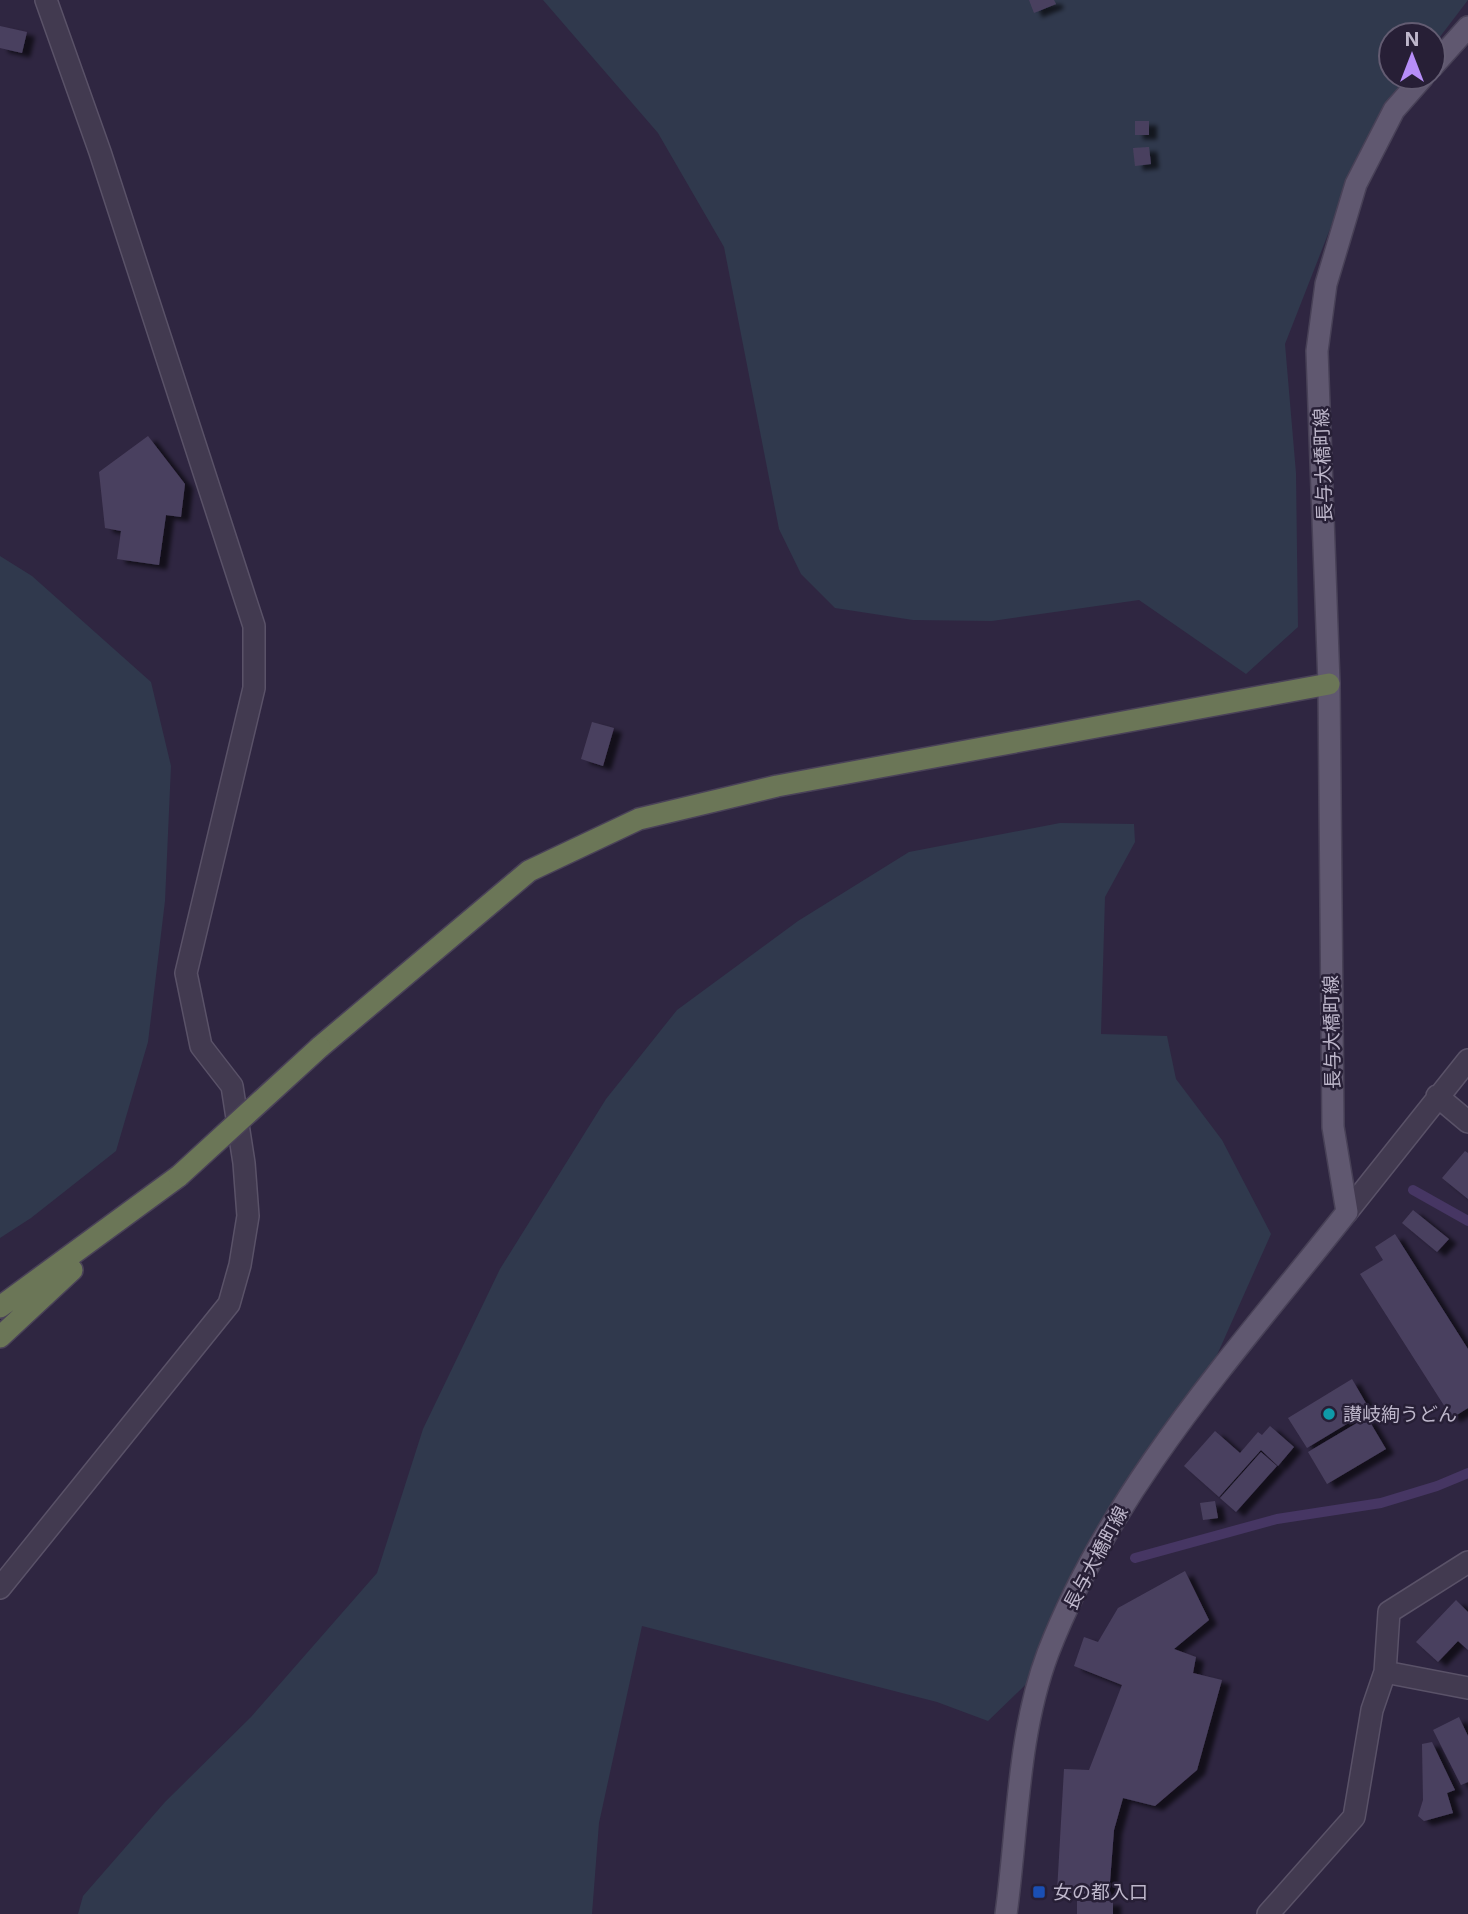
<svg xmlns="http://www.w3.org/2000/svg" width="1468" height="1914" viewBox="0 0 1468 1914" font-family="Inter,'Noto Sans JP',sans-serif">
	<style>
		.green { fill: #30394d }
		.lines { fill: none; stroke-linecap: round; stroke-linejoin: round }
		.stream { stroke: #463663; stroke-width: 10 }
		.building { fill: #4a405f; filter: url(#shadow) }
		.minor-casing { stroke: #5a5268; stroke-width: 24 }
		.major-casing { stroke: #484157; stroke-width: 24 }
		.highway-casing { stroke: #4a4258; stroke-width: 24 }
		.minor { stroke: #423a50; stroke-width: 21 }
		.major { stroke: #605870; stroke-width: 21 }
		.highway { stroke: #6b7657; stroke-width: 21 }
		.highway-bridge-casing { stroke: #4a4258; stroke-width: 24; stroke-linecap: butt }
		.highway-bridge { stroke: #6b7657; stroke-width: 21 }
		.culture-dot { fill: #0f9aa8; stroke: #271f36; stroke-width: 2.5 }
		.transit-dot { fill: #1a4fb4; stroke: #271f36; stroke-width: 2.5 }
		.labels { text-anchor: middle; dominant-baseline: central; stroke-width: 5; stroke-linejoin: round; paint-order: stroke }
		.street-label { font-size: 19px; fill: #beb7cb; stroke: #271f36 }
		.poi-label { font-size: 19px; fill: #beb7cb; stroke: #271f36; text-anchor: start }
	</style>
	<defs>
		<filter id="shadow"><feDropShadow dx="8" dy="4.5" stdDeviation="2" flood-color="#0009"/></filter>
	</defs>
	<rect width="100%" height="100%" fill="#2f2641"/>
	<path class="green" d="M543,0H1468L1433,46V35H1391V77H1410L1377,120L1332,224L1285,344L1296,473L1298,627L1246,674L1139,600L992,621L913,620L835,608L801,574L779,529L724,247L658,133Z
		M0,556L32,576L151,682L171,766L165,901L148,1042L116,1151L31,1218L0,1238Z
		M1060,823L1134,824L1135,842L1105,897L1101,1034L1167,1036L1176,1079L1222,1140L1271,1234L1213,1364L1098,1531L1049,1662L988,1721L937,1702L642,1626L599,1823L592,1914H78L83,1896L165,1802L251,1717L377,1573L423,1429L500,1269L606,1099L677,1010L798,921L909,852Z"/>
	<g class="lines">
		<path class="stream" d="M1413,1190L1468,1221
			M1135,1558L1277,1519L1381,1503L1437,1486L1468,1473"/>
	</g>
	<path class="building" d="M1029,0H1054L1056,4L1034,13Z
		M0,26L27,32L22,53L0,48Z
		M1135,121H1149V135H1135Z
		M1149,147L1151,164L1135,166L1133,148Z
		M148,436L185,484L181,517L166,515L159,565L117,559L121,531L105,528L99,472Z
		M592,722L614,728L603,766L581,759Z
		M1465,1151L1468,1153V1199L1442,1178Z
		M1413,1210L1449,1239L1437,1252L1402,1223Z
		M1395,1234L1468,1349V1408L1452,1418L1360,1274L1383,1260L1375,1247Z
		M1352,1379L1370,1410L1307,1448L1288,1418Z
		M1367,1417L1386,1449L1327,1484L1308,1452Z
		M1270,1426L1294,1447L1278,1466L1261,1450L1219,1497L1184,1466L1215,1431L1240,1453L1258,1432L1262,1435Z
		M1261,1452L1277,1466L1236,1512L1220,1498Z
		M1215,1501L1218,1518L1203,1520L1200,1503Z
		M1185,1571L1209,1620L1174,1649L1196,1657L1193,1673L1222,1680L1197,1770L1155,1806L1123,1798L1114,1830L1109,1895L1057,1892L1064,1769L1089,1770L1122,1685L1074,1666L1084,1637L1098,1642L1118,1608Z
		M1456,1600L1468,1612V1650L1458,1641L1438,1662L1416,1642Z
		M1459,1717L1468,1736V1782L1461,1785L1433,1730Z
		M1432,1742L1455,1790L1447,1793L1453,1813L1424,1821L1418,1816L1423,1800L1422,1744Z
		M1077,1901H1113V1914H1077Z"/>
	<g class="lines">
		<defs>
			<path id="minor" d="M1437,1096L1468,1122
				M1347,1212L1468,1060
				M0,1588L229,1304L240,1265L248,1216L244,1163L232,1086L201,1046L186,973L254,688V626L100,152L46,0
				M1385,1672L1468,1688
				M1268,1914L1354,1817L1372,1710L1385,1672L1389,1612L1468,1562"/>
			<path id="major" d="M1433,66L1468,27
				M1006,1914C1018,1828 1017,1735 1048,1653C1112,1487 1238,1350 1347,1212L1333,1127L1329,684L1317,351L1326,284L1356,184L1394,110L1423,77"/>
			<path id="highway" d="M320,1047L529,871L639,819L777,786L1329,684
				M0,1307L179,1176
				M0,1337L72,1270"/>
		</defs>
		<use href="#minor" class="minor-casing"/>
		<use href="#major" class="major-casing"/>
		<use href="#highway" class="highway-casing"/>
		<use href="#minor" class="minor"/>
		<use href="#major" class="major"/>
		<use href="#highway" class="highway"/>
		<defs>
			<path id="highway-bridge" d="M179,1176L320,1047"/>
		</defs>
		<use href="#highway-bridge" class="highway-bridge-casing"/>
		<use href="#highway-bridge" class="highway-bridge"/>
	</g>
	<circle class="culture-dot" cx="1329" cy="1414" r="7"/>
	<rect class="transit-dot" x="1032" y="1885" width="14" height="14" rx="3.5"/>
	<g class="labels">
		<g class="street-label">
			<text transform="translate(1323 465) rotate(-92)">長与大橋町線</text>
			<text transform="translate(1332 1032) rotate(-91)">長与大橋町線</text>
			<text transform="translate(1096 1558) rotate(-62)">長与大橋町線</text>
		</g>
		<g class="poi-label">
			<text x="1343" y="1414">讃岐絢うどん</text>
			<text x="1053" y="1892">女の都入口</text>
		</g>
	</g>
	<g transform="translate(1412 56)"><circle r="33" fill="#271f36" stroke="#635c72" stroke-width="2"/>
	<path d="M0-5L12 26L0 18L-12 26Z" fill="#b68ef8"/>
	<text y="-10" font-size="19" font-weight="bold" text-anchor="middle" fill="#beb7cb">N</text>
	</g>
</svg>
